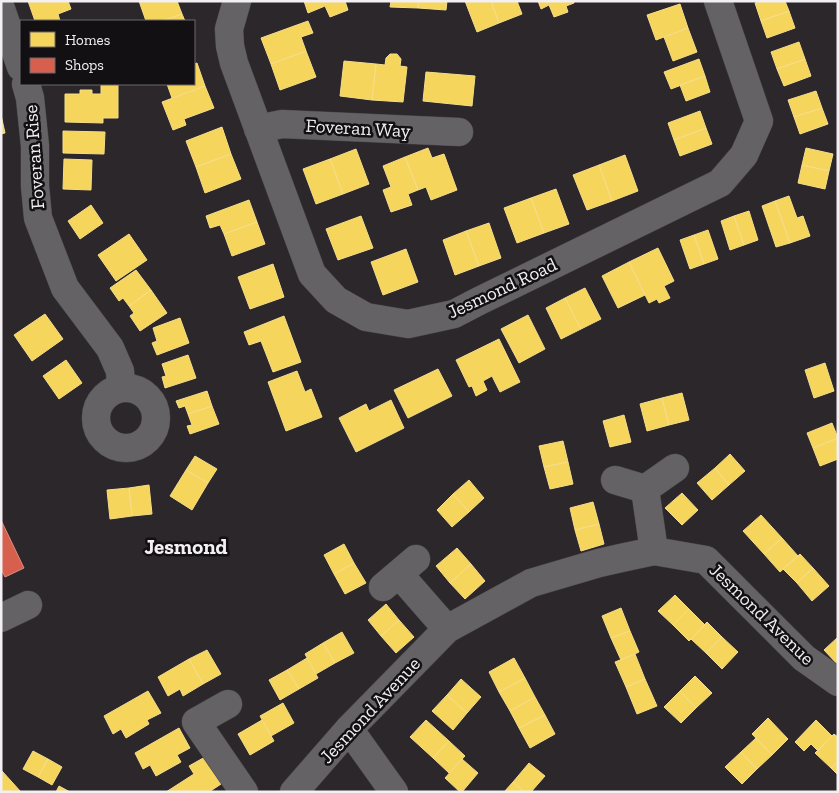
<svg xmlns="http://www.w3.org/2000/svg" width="839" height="793" viewBox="0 0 839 793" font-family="'Zilla Slab',serif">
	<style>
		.homes { fill: #f6d55c; stroke: #f5dd89 }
		.shops { fill: #d6604d; stroke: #df8b7f }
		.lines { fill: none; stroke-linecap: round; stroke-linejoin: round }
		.minor-casing { stroke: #494549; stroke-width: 29 }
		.minor { stroke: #656265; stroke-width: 28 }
		.labels { text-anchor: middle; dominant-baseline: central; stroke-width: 5; stroke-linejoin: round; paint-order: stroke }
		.street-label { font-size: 19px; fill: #f3eff3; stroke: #131013 }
		.quarter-label { font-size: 21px; font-weight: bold; fill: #f3eff3; stroke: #131013 }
	</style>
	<rect width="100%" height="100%" fill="#2b272b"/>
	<path class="homes" d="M28,1H68L71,9L58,14L60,21H35Z
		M139,1H177L182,14L162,21H146Z
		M304,1H345L348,10L330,17L325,6L308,13Z
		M391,1H419L418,8L390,7Z
		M419,1H447L446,10L418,8Z
		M465,1H491L499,23L477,32Z
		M491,1H517L522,14L499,23Z
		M538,1H574V3L566,6L568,12L554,17L549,5L541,9Z
		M761,1H785L789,11L761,21L755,3Z
		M680,4L688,28L656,40L647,15Z
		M789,11L795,28L767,38L761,21Z
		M182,14L185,21H162Z
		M308,21L313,33L301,37L306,51L271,64L261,38Z
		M688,28L697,52L673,61L664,37Z
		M799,42L805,59L777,69L771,52Z
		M306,51L316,77L280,90L271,64Z
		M390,54H397L401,59L400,66L407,67L403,102L372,100L376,64L385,65L386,58Z
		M699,59L705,76L671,89L664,72Z
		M805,59L811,76L784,86L777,69Z
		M344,61L376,64L372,100L340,96Z
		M197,63L205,86L172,98L167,84H194V64Z
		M426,72L475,76L472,106L423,101Z
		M705,76L710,92L686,101L680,85Z
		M101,84H118V118H103V123L65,122V94H80V90H92V94H101Z
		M205,86L214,108L184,119L186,125L173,130L162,102Z
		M816,91L822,108L794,117L788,100Z
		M822,108L828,124L800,134L794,117Z
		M700,111L706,128L674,140L668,123Z
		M1,115L5,133L1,134Z
		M222,127L231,154L196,167L186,141Z
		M706,128L712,144L680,156L674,140Z
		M63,131L105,132L104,154L63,153Z
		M428,148L432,158L444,154L457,190L431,200L426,187L418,190L405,157Z
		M806,148L833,154L829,171L802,165Z
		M356,149L369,184L343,194L330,159Z
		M231,154L241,179L205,193L196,167Z
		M625,155L638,191L612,201L599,165Z
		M405,157L418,190L408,194L412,205L391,212L383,190L391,187L383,166Z
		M64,159L92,160L91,190L63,189Z
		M330,159L343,194L316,204L303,169Z
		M599,165L612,201L587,210L573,175Z
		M802,165L829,171L825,189L798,183Z
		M556,189L569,224L544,233L531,198Z
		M789,196L797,218L803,216L810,236L790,243L775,201Z
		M531,198L544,233L517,243L504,208Z
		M249,200L257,222L224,234L220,225L210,228L206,216Z
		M775,201L790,243L776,247L762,206Z
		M91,205L103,223L80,239L68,221Z
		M749,211L758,240L744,245L734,216Z
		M361,216L373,248L338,260L326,229Z
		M734,216L744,245L730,250L721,221Z
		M257,222L265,244L232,256L224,234Z
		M489,223L501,258L479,266L466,231Z
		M708,230L718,259L704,264L694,235Z
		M466,231L479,266L455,275L443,240Z
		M129,234L147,260L116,281L98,255Z
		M694,235L704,264L690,269L680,240Z
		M658,248L674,281L664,286L670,298L659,303L657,299L649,303L629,262Z
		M406,249L418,282L383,295L371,262Z
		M629,262L645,295L618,308L602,276Z
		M273,264L284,297L250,309L238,277Z
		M136,270L151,290L129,306L123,298L119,301L110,288Z
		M585,288L601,319L581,329L565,298Z
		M151,290L167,313L140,331L130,316L134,313L129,306Z
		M565,298L581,329L561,339L546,308Z
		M45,314L63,339L32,361L14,335Z
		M528,315L545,349L519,363L501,329Z
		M284,316L301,362L273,372L261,341L249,345L244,332Z
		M180,318L189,343L157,355L152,343L157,341L153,328Z
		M499,339L520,382L500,392L492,376L483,381L487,390L476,396L472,386L469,387L456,360Z
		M188,355L196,378L165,388L162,377L166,376L162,364Z
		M66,360L82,383L59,399L43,376Z
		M825,363L834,391L814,398L805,370Z
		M438,369L452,396L408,418L394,390Z
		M297,371L305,392L311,389L322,417L286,431L268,382Z
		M207,391L212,406L188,414L185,406L179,408L176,401Z
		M682,393L689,420L669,425L662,398Z
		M662,398L669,425L647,431L640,404Z
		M391,400L404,428L356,452L339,418L366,404L369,411Z
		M212,406L219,424L190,434L187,426L192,425L188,414Z
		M624,415L631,442L610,447L603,421Z
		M832,423L838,438L813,448L807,433Z
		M838,438V459L820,466L813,448Z
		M563,441L568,462L544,467L539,446Z
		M730,454L745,471L729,485L715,468Z
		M195,456L217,469L208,483L186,470Z
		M568,462L573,484L550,489L544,467Z
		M715,468L729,485L712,500L697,483Z
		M186,470L208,483L192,510L170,496Z
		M469,480L484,498L469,512L453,494Z
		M149,485L152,514L132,516L129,488Z
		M129,488L132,516L110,519L107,490Z
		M682,493L698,510L682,525L665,508Z
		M453,494L469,512L452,527L437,510Z
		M593,502L599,524L575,530L570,508Z
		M761,515L782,538L764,554L743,531Z
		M599,524L604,544L581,551L575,530Z
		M782,538L798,556L780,572L764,554Z
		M344,544L354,563L334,574L324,555Z
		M457,548L471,564L450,583L436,566Z
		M800,554L813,568L797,583L783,569Z
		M354,563L366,583L345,594L334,574Z
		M471,564L485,581L465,599L450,583Z
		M813,568L829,586L812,601L797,583Z
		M675,595L689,609L673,625L658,611Z
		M386,604L399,620L381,636L368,620Z
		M621,608L630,631L611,638L602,616Z
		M689,609L705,625L689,641L673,625Z
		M399,620L414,637L396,653L381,636Z
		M707,622L722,637L706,653L691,639Z
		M630,631L639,652L621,660L611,638Z
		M342,632L354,653L335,663L323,643Z
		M722,637L738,652L722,669L706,653Z
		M838,637V665L824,650Z
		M323,643L335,663L316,674L305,654Z
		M207,650L221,674L203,684L189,659Z
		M635,654L645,679L626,687L615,662Z
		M307,658L318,678L299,689L287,670Z
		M514,658L525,678L499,692L489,672Z
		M189,659L203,684L183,696L180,689L168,696L158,677Z
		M287,670L299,689L280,700L269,680Z
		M695,676L712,693L696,708L680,691Z
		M525,678L535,697L510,711L499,692Z
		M461,679L481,697L467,713L447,695Z
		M645,679L657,706L637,714L626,687Z
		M148,691L161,713L147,720L149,724L126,738L121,729L113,734L104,716Z
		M680,691L696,708L681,723L664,707Z
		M447,695L467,713L453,730L432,711Z
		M535,697L545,715L519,728L510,711Z
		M283,703L294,723L271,736L260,716Z
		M545,715L555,734L530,748L519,728Z
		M768,718L788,739L772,755L752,734Z
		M262,720L274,741L250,755L238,734Z
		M426,720L449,741L433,758L410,737Z
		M816,720L832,736L818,751L811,744L804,751L795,742Z
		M179,728L190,748L177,755L181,762L156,776L150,765L143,769L135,753Z
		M834,734L838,737V761L831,768L815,753Z
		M756,738L772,755L757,769L741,752Z
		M449,741L465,756L449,773L433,758Z
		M33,751L48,759L38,777L23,769Z
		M741,752L757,769L742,784L725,767Z
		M205,757L221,784L209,792H166L194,774L189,766Z
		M48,759L62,767L52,785L38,777Z
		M462,759L478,773L462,792H460L445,778Z
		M838,761V775L831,768Z
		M529,763L545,776L531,792H524L513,782Z
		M2,771L21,792H1Z
		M513,782L524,792H504Z
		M59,786L70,792H56Z"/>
	<path class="shops" d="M1,520L24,568L5,577L1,569Z"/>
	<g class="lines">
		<defs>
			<path id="minor" d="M237,1L229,29L230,46L234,63L312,274L336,300L366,317L408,324L454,314L479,301L720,183L744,155L759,121L718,1
				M1,9L21,67
				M26,84L30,98L35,146V186L38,218L65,288L110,348L120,371L121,388
				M258,129L282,124L459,132
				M96 418a30 30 0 1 1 60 0a30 30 0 1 1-60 0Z
				M615,480L645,489
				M654,551L645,489L675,468
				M399,574L447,629
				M383,587L416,559
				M1,618L28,605
				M228,704L196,722L244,792
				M349,729L394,792
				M294,792L349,729L447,629L531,583L599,563L621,558L654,551L706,560L804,658L838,682"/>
		</defs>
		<use href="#minor" class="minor-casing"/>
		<use href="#minor" class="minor"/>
	</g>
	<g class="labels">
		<g class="street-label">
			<text transform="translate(358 128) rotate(3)">Foveran Way</text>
			<text transform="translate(34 157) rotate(-94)">Foveran Rise</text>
			<text transform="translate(502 288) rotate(-25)">Jesmond Road</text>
			<text transform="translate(762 614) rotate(44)">Jesmond Avenue</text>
			<text transform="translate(370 710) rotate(-47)">Jesmond Avenue</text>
		</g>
		<g class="quarter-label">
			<text x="186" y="546">Jesmond</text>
		</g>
	</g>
	<rect width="839" height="793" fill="none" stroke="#f3eff3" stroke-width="5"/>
	<rect x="20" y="20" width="175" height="65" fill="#131013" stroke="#6d696d"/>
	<rect x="30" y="32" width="25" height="15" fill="#f6d55c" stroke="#6d696d"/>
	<text x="65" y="45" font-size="15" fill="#f3eff3">Homes</text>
	<rect x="30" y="58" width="25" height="15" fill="#d6604d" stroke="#6d696d"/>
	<text x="65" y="70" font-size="15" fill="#f3eff3">Shops</text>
</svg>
